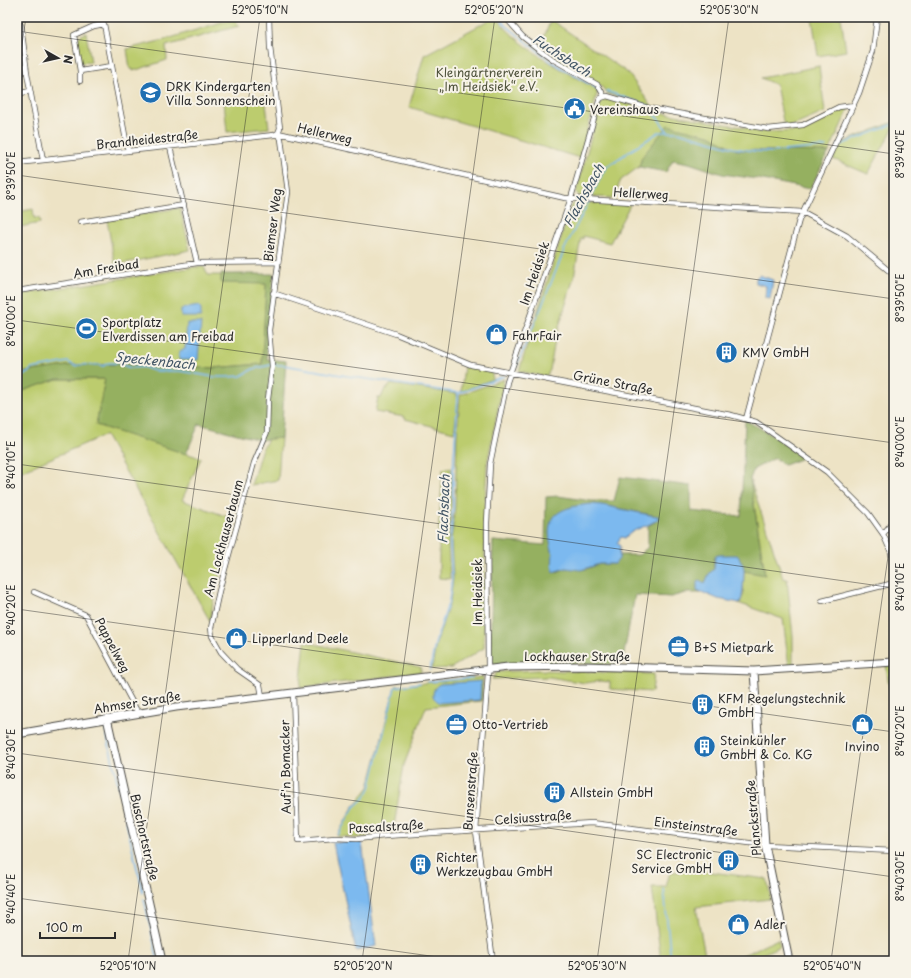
<svg xmlns="http://www.w3.org/2000/svg" width="911" height="978" viewBox="0 0 911 978" font-family="'Playpen Sans',sans-serif">
	<style>
		.green { fill: #bccc6e; stroke: #747c4c }
		.forest { fill: #95b061; stroke: #606e46; fill-rule: evenodd }
		.water { fill: #7bb9ef; stroke: #53728d }
		.lines { fill: none; stroke-linecap: round; stroke-linejoin: round }
		.stream { stroke: #7bb9ef; stroke-width: 1.5 }
		.street-casing { stroke: #484742; stroke-width: 6 }
		.secondary-casing { stroke: #484742; stroke-width: 9 }
		.street { stroke: #fff; stroke-width: 4.5 }
		.secondary { stroke: #fff; stroke-width: 7 }
		.ticks { fill: none; stroke: #2b2b2b; stroke-width: 1; stroke-opacity: 0.45 }
		.labels { text-anchor: middle; dominant-baseline: central; stroke-width: 4; stroke-linejoin: round; paint-order: stroke }
		.park-label { font-size: 12px; fill: #4f533c; stroke: #f7f3e8 }
		.poi-label { font-size: 12px; fill: #2b2b2b; stroke: #f7f3e8; text-anchor: start }
		.street-label { font-size: 12px; fill: #2b2b2b; stroke: #f7f3e8 }
		.water-label { font-size: 13px; font-style: italic; fill: #435666; stroke: #f7f3e8 }
		.neatline { fill: none; stroke: #2b2b2b; stroke-width: 1.5 }
		.ticks-label { font-size: 10px; text-anchor: middle; fill: #2b2b2b }
	</style>
	<rect width="100%" height="100%" fill="#f7f3e8"/>
	<filter id="ink" filterUnits="userSpaceOnUse"><feTurbulence type="fractalNoise" baseFrequency=".025" numOctaves="2"/><feDisplacementMap in="SourceGraphic" scale="8" xChannelSelector="R" yChannelSelector="G"/><feConvolveMatrix kernelMatrix="1 2 1 2 8 2 1 2 1" color-interpolation-filters="sRGB"/></filter>
	<filter id="wash" filterUnits="userSpaceOnUse"><feTurbulence type="fractalNoise" baseFrequency=".012" numOctaves="4" result="noise"/><feDisplacementMap in="SourceGraphic" scale="16" xChannelSelector="R" yChannelSelector="G"/><feGaussianBlur stdDeviation="0.9" result="paint"/><feColorMatrix in="noise" values="0 0 0 0 0 0 0 0 0 0 0 0 0 0 0 0 0 1.4 0 .05"/><feComposite in="paint" operator="in"/></filter>
	<g filter="url(#wash)">
		<rect width="100%" height="100%" fill="#ede3c5"/>
		<path class="green" d="M495,17H497C514,45 569,74 598,90L580,158L409,107L424,55Z
			M812,17H841L846,51L818,56Z
			M234,18L239,26L166,46L167,60L133,71V69H130L127,49L164,40Z
			M551,20L628,73L652,107L608,94L599,84L563,63L540,46Z
			M86,32L91,62L80,63L77,38Z
			M819,66L825,112L795,125L784,126L776,85L761,78Z
			M265,96L269,128L227,132L224,101Z
			M611,98L647,110L769,132L798,131L843,109L849,108L829,152L737,150L709,135L642,157L639,167L621,180L613,198L579,196L576,192L601,101Z
			M894,122V127L868,174L833,159L841,143Z
			M577,202L630,205L610,243L583,236V239L581,238L574,277L555,340L550,370L546,377L519,371L571,206Z
			M180,208L190,250L115,265L107,220Z
			M33,209L34,218H39L40,223L20,227L18,212Z
			M195,267H204L208,275H267L262,364L213,368L152,364L74,365L17,373V295Z
			M464,366L491,371L493,379L461,392Z
			M57,379H105L96,425L201,458L182,500L236,520L215,591L210,621L105,435L17,473V393Z
			M504,379L487,464L485,502L484,648L451,668L432,669L436,644L450,601L453,578L451,542L455,506L457,436L460,395Z
			M391,384L457,394L458,405L454,432L405,419V417L375,412L378,398H381L383,393Z
			M281,438L278,480L251,485L261,451L268,439Z
			M451,467V506L448,542L450,579L439,578V524L443,469Z
			M750,479L783,578L787,579L793,636V666L789,667L783,619L738,603L740,602L743,596L744,571L765,574Z
			M305,642L421,667V672L300,688Z
			M886,665L894,666V698L891,699Z
			M538,670L654,674L652,692L610,689V682L600,681L585,683L549,677L492,679L497,672Z
			M483,677L482,701L426,707L404,765L393,832L356,838L337,836L353,807L369,787L395,686Z
			M702,871L767,879L771,899L696,907L706,961H661L652,887H666L670,872Z
			M778,939L780,946L747,961H730Z"/>
		<path class="forest" d="M668,125L709,135L737,150L829,152L810,189L758,179L722,174L689,163L673,160L666,172L639,167L642,157Z
			M221,274H274L267,330V359L286,361L281,438L260,440L199,424L186,454L96,425L105,379H57L17,393L18,373L74,365L152,364L213,368L262,364L266,284L221,283Z
			M745,420L772,435L799,454L800,459L784,465L775,458L754,469L750,479L765,575L744,571L738,556L714,558V569L709,574L705,583L697,590L701,593H685L671,597L635,595L622,664L544,663L496,665L490,660L493,541L545,545L546,497L558,496L592,501H614L620,477L691,486V511L741,516ZM591,504L602,505L657,516L656,521L648,526V547L639,555H620L615,564H599L586,569L566,568L557,572L552,550L569,508Z"/>
		<path class="water" d="M759,275L773,280L770,299L765,298L766,286L756,283V278Z
			M199,306L201,309V317H181V309Z
			M187,323H201L198,360H179V351L185,349Z
			M591,504L602,505L650,515L658,516V519C648,527 633,528 625,538L621,537L617,543L620,546L619,559L615,564H599L581,570L566,568L553,572C551,565 554,557 552,550C542,515 559,507 591,504Z
			M719,555H737C740,558 744,566 744,570C744,575 743,600 740,603L718,599L697,590V582L699,580L705,583L709,574L714,569L715,556Z
			M481,681L480,700L439,703L433,697C433,691 434,687 440,684Z
			M357,841L362,843L376,946L356,951L333,843Z"/>
		<g class="lines">
			<path class="stream" d="M502,19L503,23L552,62L598,89
				M606,91L649,106
				M654,113L668,132
				M838,146L894,124
				M590,198L606,167L659,132H678L734,148L754,151L771,152L826,147
				M539,313L565,248L589,201
				M273,365H284L347,376L459,393
				M515,369L538,315
				M17,379L29,372L31,369L68,362L75,366C79,364 98,364 103,366L108,363H117L131,368L143,367L155,371H180L214,377H228L241,376L253,369L271,365
				M430,670L435,644L449,601L452,579L450,542L453,507V474L458,396L459,393L504,376
				M427,682L472,678
				M105,727L120,793
				M121,798L138,873
				M338,835L354,807L365,797L370,788L395,687L420,683
				M332,841L336,840
				M139,874L143,893
				M664,889L671,961
				M144,899L158,961"/>
		</g>
	</g>
	<g filter="url(#ink)">
		<g class="lines">
			<defs>
				<path id="street" d="M505,17L523,37L536,47L554,60L598,85L604,96
					M21,25L27,73L43,160
					M112,66L80,71L74,35L94,26L104,24L128,151
					M80,71V81
					M17,94L30,91
					M278,133L565,198L803,212L847,236L894,275
					M170,147L197,263
					M17,163L274,135L278,133
					M80,222L184,205
					M17,291L197,263L278,262
					M273,293L396,334L471,365L731,415L756,422L769,431L827,472L868,513L883,534L891,552L894,567
					M746,419L799,220L859,93L873,51L877,17
					M883,534L894,521
					M34,592L86,615L138,713
					M822,601L894,583
					M293,693L298,841L335,838L357,839L385,836L592,823L765,845L894,851
					M262,696L260,685L237,669L221,652L212,636L211,628L219,591L254,463L267,432L268,399L272,366L269,330L288,192L281,139L278,133L280,128L270,47L269,17
					M493,961L476,831L488,674L487,523L490,464L507,382L571,198L599,101L601,98L607,96L648,108L768,129L803,125L839,107L854,105"/>
				<path id="secondary" d="M754,671L765,845L789,961
					M107,718L162,961
					M17,734L176,707L508,667L583,666L754,671L894,662"/>
			</defs>
			<use href="#street" class="street-casing"/>
			<use href="#secondary" class="secondary-casing"/>
			<use href="#street" class="street"/>
			<use href="#secondary" class="secondary"/>
		</g>
	</g>
	<path class="ticks" d="M17,31L894,154M17,79L26,17M17,175L894,299M17,320L894,443M17,464L894,588M17,609L894,732M17,753L894,877M17,898L466,961M128,961L260,17M362,961L495,17M597,961L729,17M831,961L894,514"/>
	<defs>
		<symbol id="school-disc" viewBox="-11 -11 22 22"><circle r="9.5" fill="#1f6fb2" stroke="#f7f3e8"/><path d="M0-5L7-2L0 1L-7-2ZM-4 1L0 2.5L4 1V4Q0 6-4 4Z" fill="#fff"/></symbol>
		<symbol id="civic-disc" viewBox="-11 -11 22 22"><circle r="9.5" fill="#1f6fb2" stroke="#f7f3e8"/><path d="M-.6-6.5H3V-4.5H.6V-3L4-1V1h2V6H-6V1h2V-1L-.6-3ZM-1.2 2.5V6h2.4V2.5Z" fill="#fff"/></symbol>
		<symbol id="stadium-disc" viewBox="-11 -11 22 22"><circle r="9.5" fill="#1f6fb2" stroke="#f7f3e8"/><path d="M0-5a6.5 5 0 1 0 0 10a6.5 5 0 1 0 0-10ZM-3.5-1.8h7v3.6h-7Z" fill="#fff"/></symbol>
		<symbol id="shop-disc" viewBox="-11 -11 22 22"><circle r="9.5" fill="#1f6fb2" stroke="#f7f3e8"/><path d="M-5-2.5h2.3a2.7 3.5 0 0 1 5.4 0H5L5.5 6h-11ZM-1.5-2.5h3a1.5 2.3 0 0 0-3 0Z" fill="#fff"/></symbol>
		<symbol id="building-disc" viewBox="-11 -11 22 22"><circle r="9.5" fill="#1f6fb2" stroke="#f7f3e8"/><path d="M-4-6H4V6H1V3H-1V6H-4ZM-2.5-4.3h1.7v1.8h-1.7ZM.8-4.3h1.7v1.8H.8ZM-2.5-1h1.7V.8h-1.7ZM.8-1h1.7V.8H.8Z" fill="#fff"/></symbol>
		<symbol id="office-disc" viewBox="-11 -11 22 22"><circle r="9.5" fill="#1f6fb2" stroke="#f7f3e8"/><path d="M-6-3h4V-5.5h4V-3h4V5H-6ZM-1-4.5V-3h2v-1.5ZM-6 0V1H6V0Z" fill="#fff"/></symbol>
	</defs>
	<g fill-rule="evenodd">
		<use href="#school-disc" x="138" y="80" width="25" height="25"/>
		<use href="#civic-disc" x="562" y="96" width="25" height="25"/>
		<use href="#stadium-disc" x="74" y="316" width="25" height="25"/>
		<use href="#shop-disc" x="484" y="322" width="25" height="25"/>
		<use href="#building-disc" x="714" y="340" width="25" height="25"/>
		<use href="#shop-disc" x="224" y="626" width="25" height="25"/>
		<use href="#office-disc" x="666" y="634" width="25" height="25"/>
		<use href="#building-disc" x="690" y="692" width="25" height="25"/>
		<use href="#office-disc" x="444" y="712" width="25" height="25"/>
		<use href="#shop-disc" x="850" y="712" width="25" height="25"/>
		<use href="#building-disc" x="692" y="734" width="25" height="25"/>
		<use href="#building-disc" x="542" y="780" width="25" height="25"/>
		<use href="#building-disc" x="716" y="848" width="25" height="25"/>
		<use href="#building-disc" x="408" y="852" width="25" height="25"/>
		<use href="#shop-disc" x="726" y="912" width="25" height="25"/>
	</g>
	<g class="labels">
		<g class="park-label">
			<text x="489" y="72">Kleingärtnerverein<tspan x="489" dy="14">„Im Heidsiek“ e.V.</tspan></text>
		</g>
		<g class="poi-label">
			<text x="166" y="86">DRK Kindergarten<tspan x="166" dy="14">Villa Sonnenschein</tspan></text>
			<text x="590" y="109">Vereinshaus</text>
			<text x="102" y="322">Sportplatz<tspan x="102" dy="14">Elverdissen am Freibad</tspan></text>
			<text x="512" y="335">FahrFair</text>
			<text x="742" y="352">KMV GmbH</text>
			<text x="252" y="638">Lipperland Deele</text>
			<text x="694" y="647">B+S Mietpark</text>
			<text x="718" y="698">KFM Regelungstechnik<tspan x="718" dy="14">GmbH</tspan></text>
			<text x="472" y="724">Otto-Vertrieb</text>
			<text x="720" y="740">Steinkühler<tspan x="720" dy="14">GmbH &amp; Co. KG</tspan></text>
			<text x="862" y="746" text-anchor="middle">Invino</text>
			<text x="570" y="792">Allstein GmbH</text>
			<text x="712" y="854" text-anchor="end">SC Electronic<tspan x="712" dy="14">Service GmbH</tspan></text>
			<text x="436" y="857">Richter<tspan x="436" dy="14">Werkzeugbau GmbH</tspan></text>
			<text x="754" y="924">Adler</text>
		</g>
		<g class="street-label">
			<text transform="translate(325 133) rotate(13)">Hellerweg</text>
			<text transform="translate(147 139) rotate(-6)">Brandheidestraße</text>
			<text transform="translate(641 193) rotate(3)">Hellerweg</text>
			<text transform="translate(272 225) rotate(-83)">Biemser Weg</text>
			<text transform="translate(106 268) rotate(-9)">Am Freibad</text>
			<text transform="translate(534 273) rotate(-71)">Im Heidsiek</text>
			<text transform="translate(613 382) rotate(11)">Grüne Straße</text>
			<text transform="translate(223 538) rotate(-75)">Am Lockhauserbaum</text>
			<text transform="translate(477 592) rotate(-90)">Im Heidsiek</text>
			<text transform="translate(113 645) rotate(62)">Pappelweg</text>
			<text x="577" y="656">Lockhauser Straße</text>
			<text transform="translate(137 702) rotate(-9)">Ahmser Straße</text>
			<text transform="translate(285 767) rotate(-91)">Auf'n Bomacker</text>
			<text transform="translate(470 791) rotate(-86)">Bunsenstraße</text>
			<text transform="translate(533 817) rotate(-4)">Celsiusstraße</text>
			<text transform="translate(753 818) rotate(-95)">Planckstraße</text>
			<text transform="translate(386 826) rotate(-3)">Pascalstraße</text>
			<text transform="translate(696 826) rotate(7)">Einsteinstraße</text>
			<text transform="translate(145 837) rotate(77)">Buschortstraße</text>
		</g>
		<g class="water-label">
			<text transform="translate(562 55) rotate(33)">Fuchsbach</text>
			<text transform="translate(583 195) rotate(-61)">Flachsbach</text>
			<text transform="translate(155 360) rotate(6)">Speckenbach</text>
			<text transform="translate(443 509) rotate(-88)">Flachsbach</text>
		</g>
	</g>
	<rect width="911" height="978" fill="none" stroke="#f7f3e8" stroke-width="44"/>
	<g transform="translate(58 58) rotate(98)" stroke="#f7f3e8" stroke-width="3" paint-order="stroke">
	<path d="M0-3L7 15L0 10L-7 15Z" fill="#2b2b2b"/>
	<text y="-6" font-size="11" font-weight="bold" text-anchor="middle" fill="#2b2b2b">N</text>
	</g>
	<path d="M40 932v6h75v-6" fill="none" stroke="#2b2b2b" stroke-width="2"/>
	<text x="46" y="932" font-size="12" fill="#2b2b2b" stroke="#f7f3e8" stroke-width="3" paint-order="stroke">100 m</text>
	<rect x="22" y="22" width="867" height="934" class="neatline"/>
	<g class="ticks-label">
		<text x="260" y="14">52°05'10"N</text>
		<text x="494" y="14">52°05'20"N</text>
		<text x="729" y="14">52°05'30"N</text>
		<text transform="translate(900 154) rotate(-90)" y="4">8°39'40"E</text>
		<text transform="translate(11 176) rotate(-90)" y="4">8°39'50"E</text>
		<text transform="translate(900 298) rotate(-90)" y="4">8°39'50"E</text>
		<text transform="translate(11 321) rotate(-90)" y="4">8°40'00"E</text>
		<text transform="translate(900 442) rotate(-90)" y="4">8°40'00"E</text>
		<text transform="translate(11 465) rotate(-90)" y="4">8°40'10"E</text>
		<text transform="translate(900 587) rotate(-90)" y="4">8°40'10"E</text>
		<text transform="translate(11 610) rotate(-90)" y="4">8°40'20"E</text>
		<text transform="translate(900 731) rotate(-90)" y="4">8°40'20"E</text>
		<text transform="translate(11 754) rotate(-90)" y="4">8°40'30"E</text>
		<text transform="translate(900 876) rotate(-90)" y="4">8°40'30"E</text>
		<text transform="translate(11 899) rotate(-90)" y="4">8°40'40"E</text>
		<text x="128" y="970">52°05'10"N</text>
		<text x="363" y="970">52°05'20"N</text>
		<text x="597" y="970">52°05'30"N</text>
		<text x="832" y="970">52°05'40"N</text>
	</g>
</svg>
